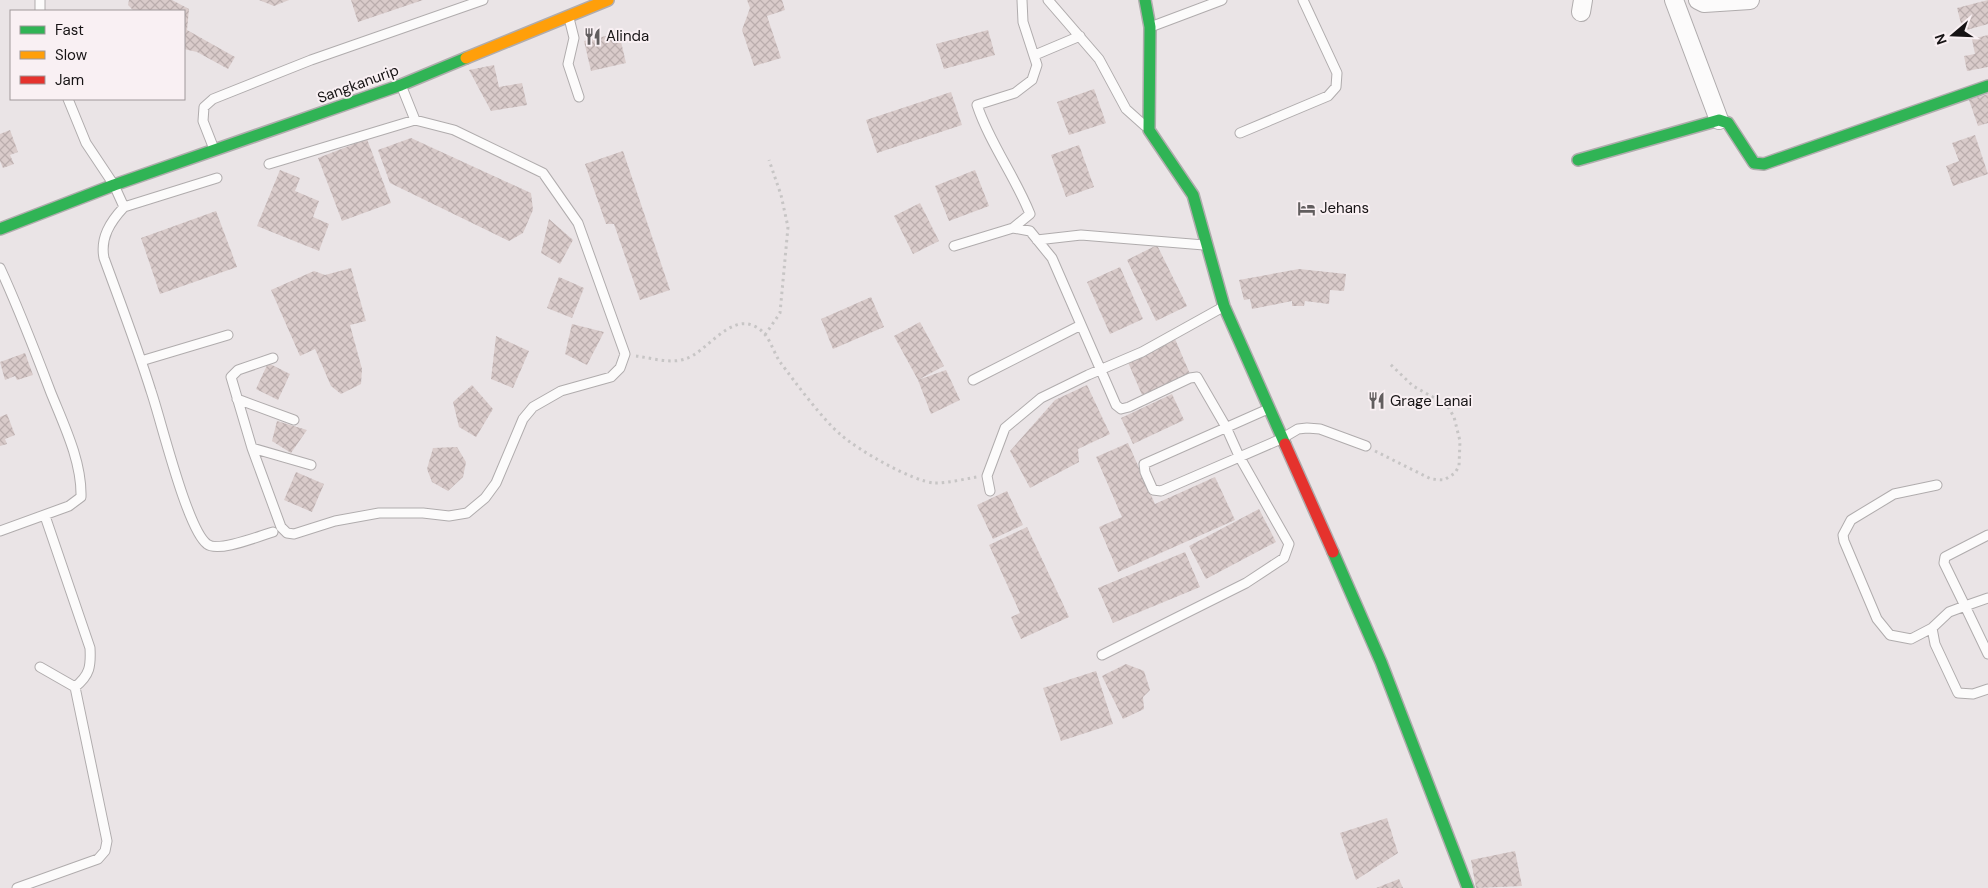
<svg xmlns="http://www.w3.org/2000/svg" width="1988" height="888" viewBox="0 0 1988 888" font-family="'DM Sans',sans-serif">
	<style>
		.building { fill: url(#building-cross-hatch) }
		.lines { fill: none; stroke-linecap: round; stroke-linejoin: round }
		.lane-casing { stroke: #b0acad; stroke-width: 11 }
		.street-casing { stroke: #b0acad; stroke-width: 20 }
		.fast-casing { stroke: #b0acad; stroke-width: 14 }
		.slow-casing { stroke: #b0acad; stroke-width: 14 }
		.jam-casing { stroke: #b0acad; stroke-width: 14 }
		.path { stroke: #c7c5c5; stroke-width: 3; stroke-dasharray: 2.5 4; stroke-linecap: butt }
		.lane { stroke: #fcfbfb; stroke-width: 9 }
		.street { stroke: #fcfbfb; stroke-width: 18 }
		.fast { stroke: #30b455; stroke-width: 11 }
		.slow { stroke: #ff9f0a; stroke-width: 11 }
		.jam { stroke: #e5322d; stroke-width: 11 }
		.labels { text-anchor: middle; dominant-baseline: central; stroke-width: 4; stroke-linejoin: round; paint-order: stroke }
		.poi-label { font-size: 15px; fill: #171415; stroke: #f9f0f3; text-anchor: start }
		.street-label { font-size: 15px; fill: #171415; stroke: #f9f0f3 }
	</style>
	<defs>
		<pattern id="building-cross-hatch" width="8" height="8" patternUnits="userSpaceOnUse" patternTransform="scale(1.25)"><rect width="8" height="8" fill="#d9cbca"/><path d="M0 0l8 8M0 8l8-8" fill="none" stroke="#baadad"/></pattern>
	</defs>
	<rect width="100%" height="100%" fill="#eae4e6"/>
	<path class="building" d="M129,0H172L189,9L187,30L235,57L228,69L197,52L184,49V11H134L128,5Z
		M259,0H289L274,6Z
		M351,0H423L358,22Z
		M747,0H782L785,10L767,16L781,58L754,66L742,30L750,8Z
		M1988,0V24L1963,31L1957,8Z
		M988,30L995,55L944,69L936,44Z
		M619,33L626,63L591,71L584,41Z
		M1988,35V67L1967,71L1964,56L1975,54L1972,39Z
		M494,65L499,87L522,83L527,105L491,111L469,70Z
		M1094,89L1106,123L1069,135L1057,102Z
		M951,92L962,125L877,153L866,120Z
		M1988,94V123L1978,126L1969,100Z
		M10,130L18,152L10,155L14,164L3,168L0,161V134Z
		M1975,135L1988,174L1953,186L1946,166L1959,161L1952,143Z
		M411,138L531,193L533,210L523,233L509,241L390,183L378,150Z
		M367,139L391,203L342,221L318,158Z
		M1079,145L1094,187L1066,197L1051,155Z
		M623,151L670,290L640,300L614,224H606L585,164Z
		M280,170L300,178L295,191L319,201L313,217L329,224L319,251L257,226Z
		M975,170L989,206L949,221L935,186Z
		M920,203L939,241L913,254L894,216Z
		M216,211L237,267L160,294L141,238Z
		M549,219L573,240L560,264L541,253Z
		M1157,245L1187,306L1156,321L1127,260Z
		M1120,267L1143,319L1110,334L1087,282Z
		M351,268L366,321L350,325L362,369L361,384L341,394L331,386L315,349L300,356L271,290L314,271L325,275Z
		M1299,269L1346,274L1344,291L1330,290L1329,304L1305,301L1304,306H1292V301L1252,309L1250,299L1244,300L1239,280Z
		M559,277L584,288L572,318L547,308Z
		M871,297L884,327L833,349L821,319Z
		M920,322L944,366L918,380L894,336Z
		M572,324L604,332L587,365L565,354Z
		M496,336L529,351L513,388L491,379Z
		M1175,339L1190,374L1142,395L1127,360Z
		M25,353L33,375L17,380L15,376L5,380L0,362Z
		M268,363L290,374L278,400L256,389Z
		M946,370L960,400L931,414L918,380Z
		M472,385L493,409L476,437L459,427L453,402Z
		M1087,385L1110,434L1078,449L1079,462L1030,488L1010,451L1055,400Z
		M1172,394L1184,420L1133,444L1121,418Z
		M7,414L15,435L5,439L7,444L0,446V417Z
		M277,421L307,430L291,453L272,441Z
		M1128,443L1155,504L1215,477L1235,520L1118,572L1099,527L1122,517L1096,457Z
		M457,447L466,462L463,477L448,491L432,482L427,469L433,448Z
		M296,472L324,484L312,512L284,500Z
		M1007,491L1023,525L993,539L977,505Z
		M1259,509L1276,542L1206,579L1189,546Z
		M1027,527L1069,617L1021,639L1011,617L1020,613L989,545Z
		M1185,552L1200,587L1113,623L1098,588Z
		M1126,664L1144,671L1150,690L1143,697L1144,709L1123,719L1102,676Z
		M1096,671L1113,724L1061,741L1043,688Z
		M1387,818L1398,853L1356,880L1340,833Z
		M1515,851L1522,886L1476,888L1471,860Z
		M1399,879L1403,888H1376Z"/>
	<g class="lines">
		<defs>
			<path id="lane" d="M1048,0L1099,59L1126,109L1145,126
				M40,11V0
				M569,18L574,38L568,64L579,97
				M1153,26L1222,0
				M1035,55L1080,36
				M401,85L415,120
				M68,99L86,143L114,185L124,207C110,222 100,238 104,258C120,302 137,346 151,391C161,420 187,529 207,544C218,553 259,536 273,532
				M1240,133L1328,96L1336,87L1337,73L1303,0
				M214,149L203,121L204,107L213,99L311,60L483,0
				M269,164L415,120L454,130L543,173L578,223L625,354L620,368L611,377L561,391L533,407L523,419L496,483L485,498L467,513L449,516L423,513H379L335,521L294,534L287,533L281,527L252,448L231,377L238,370L273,358
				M124,207L217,178
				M1013,228L1030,231L1052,258L1116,405L1121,409L1129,407L1190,378L1197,377L1226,427L1239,456L1289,544L1284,558L1246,583L1102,655
				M1037,240L1081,235L1204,245
				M954,246L1013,228L1030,214C1015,176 990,144 977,105L1015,93L1032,80L1037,65L1023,22L1022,0
				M0,268C19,309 35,351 51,393C64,425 82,462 81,497L69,506L0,531
				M141,361L228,335
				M973,380L1081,325
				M237,399L294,420
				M1268,409L1144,464L1145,472L1153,490L1161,491L1281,439L1298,429L1307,428L1320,429L1366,446
				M252,448L311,465
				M1937,485L1894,494L1851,520L1843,535L1844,541L1877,619L1890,635L1911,639L1932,628L1949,612L1965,606L1944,563L1945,557L1988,535
				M990,491L987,476L1005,428L1041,398L1088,375L1142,352L1223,307
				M45,516L90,648C91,666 90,675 75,687
				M1988,598L1965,606L1988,654
				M1932,628L1935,644L1958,693L1973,694L1988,689
				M17,888L98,859L105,851L107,841L75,687L40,667"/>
			<path id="street" d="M1674,0L1719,120
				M1698,0L1704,3L1750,0
				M1581,12L1583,0"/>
			<path id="fast" d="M1145,0L1150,27L1149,130L1193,195L1224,306L1285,444
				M1578,160L1719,120L1728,123L1754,163L1764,164L1988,86
				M0,229L114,185L401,85L466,58
				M1333,552L1381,662L1468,888"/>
			<path id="slow" d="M466,58L608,0"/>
			<path id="jam" d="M1285,444L1333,552"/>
		</defs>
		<use href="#lane" class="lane-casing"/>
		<use href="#street" class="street-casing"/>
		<use href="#fast" class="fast-casing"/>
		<use href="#slow" class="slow-casing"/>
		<use href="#jam" class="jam-casing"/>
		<path class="path" d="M765,335L780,313L788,227L781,195L769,160
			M636,356C652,358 670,364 685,359C706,353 729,314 754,326C769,332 772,350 780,362C795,382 823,420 841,435C858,450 913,482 935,483C949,483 964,479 977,477
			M1375,451L1431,479L1444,480L1455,473L1459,466L1460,441L1454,417L1447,405L1413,386L1389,363"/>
		<use href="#lane" class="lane"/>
		<use href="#street" class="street"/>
		<use href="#fast" class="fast"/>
		<use href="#slow" class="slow"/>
		<use href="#jam" class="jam"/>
	</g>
	<defs>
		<symbol id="restaurant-bare" viewBox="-9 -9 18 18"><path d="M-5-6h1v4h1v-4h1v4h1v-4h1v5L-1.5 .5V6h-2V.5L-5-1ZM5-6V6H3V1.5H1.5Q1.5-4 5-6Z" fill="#615d5e" stroke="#f9f0f3" stroke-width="2.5" paint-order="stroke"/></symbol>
		<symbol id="hotel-bare" viewBox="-9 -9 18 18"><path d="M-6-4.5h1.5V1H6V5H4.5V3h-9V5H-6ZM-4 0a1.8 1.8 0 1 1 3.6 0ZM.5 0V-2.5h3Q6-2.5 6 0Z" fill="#615d5e" stroke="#f9f0f3" stroke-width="2.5" paint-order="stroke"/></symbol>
	</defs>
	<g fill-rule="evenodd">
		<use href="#restaurant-bare" x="580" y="24" width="25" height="25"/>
		<use href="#hotel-bare" x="1294" y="196" width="25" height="25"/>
		<use href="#restaurant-bare" x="1364" y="388" width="25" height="25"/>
	</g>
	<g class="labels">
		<g class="poi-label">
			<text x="606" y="36">Alinda</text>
			<text x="1320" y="208">Jehans</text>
			<text x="1390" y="401">Grage Lanai</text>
		</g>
		<g class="street-label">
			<text transform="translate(358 84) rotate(-20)">Sangkanurip</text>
		</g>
	</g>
	<rect x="10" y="10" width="175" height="90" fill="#f9f0f3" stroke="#9f989a"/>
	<rect x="20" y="26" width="25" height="8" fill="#30b455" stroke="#9f989a"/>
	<text x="55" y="35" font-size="15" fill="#171415">Fast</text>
	<rect x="20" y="51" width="25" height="8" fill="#ff9f0a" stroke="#9f989a"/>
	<text x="55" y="60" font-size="15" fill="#171415">Slow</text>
	<rect x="20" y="76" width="25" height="8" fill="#e5322d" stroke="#9f989a"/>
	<text x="55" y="85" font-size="15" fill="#171415">Jam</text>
	<g transform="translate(1953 35) rotate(251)" stroke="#f9f0f3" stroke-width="4" paint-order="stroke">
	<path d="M0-4L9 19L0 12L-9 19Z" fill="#171415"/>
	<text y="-8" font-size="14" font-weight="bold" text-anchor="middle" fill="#171415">N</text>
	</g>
</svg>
